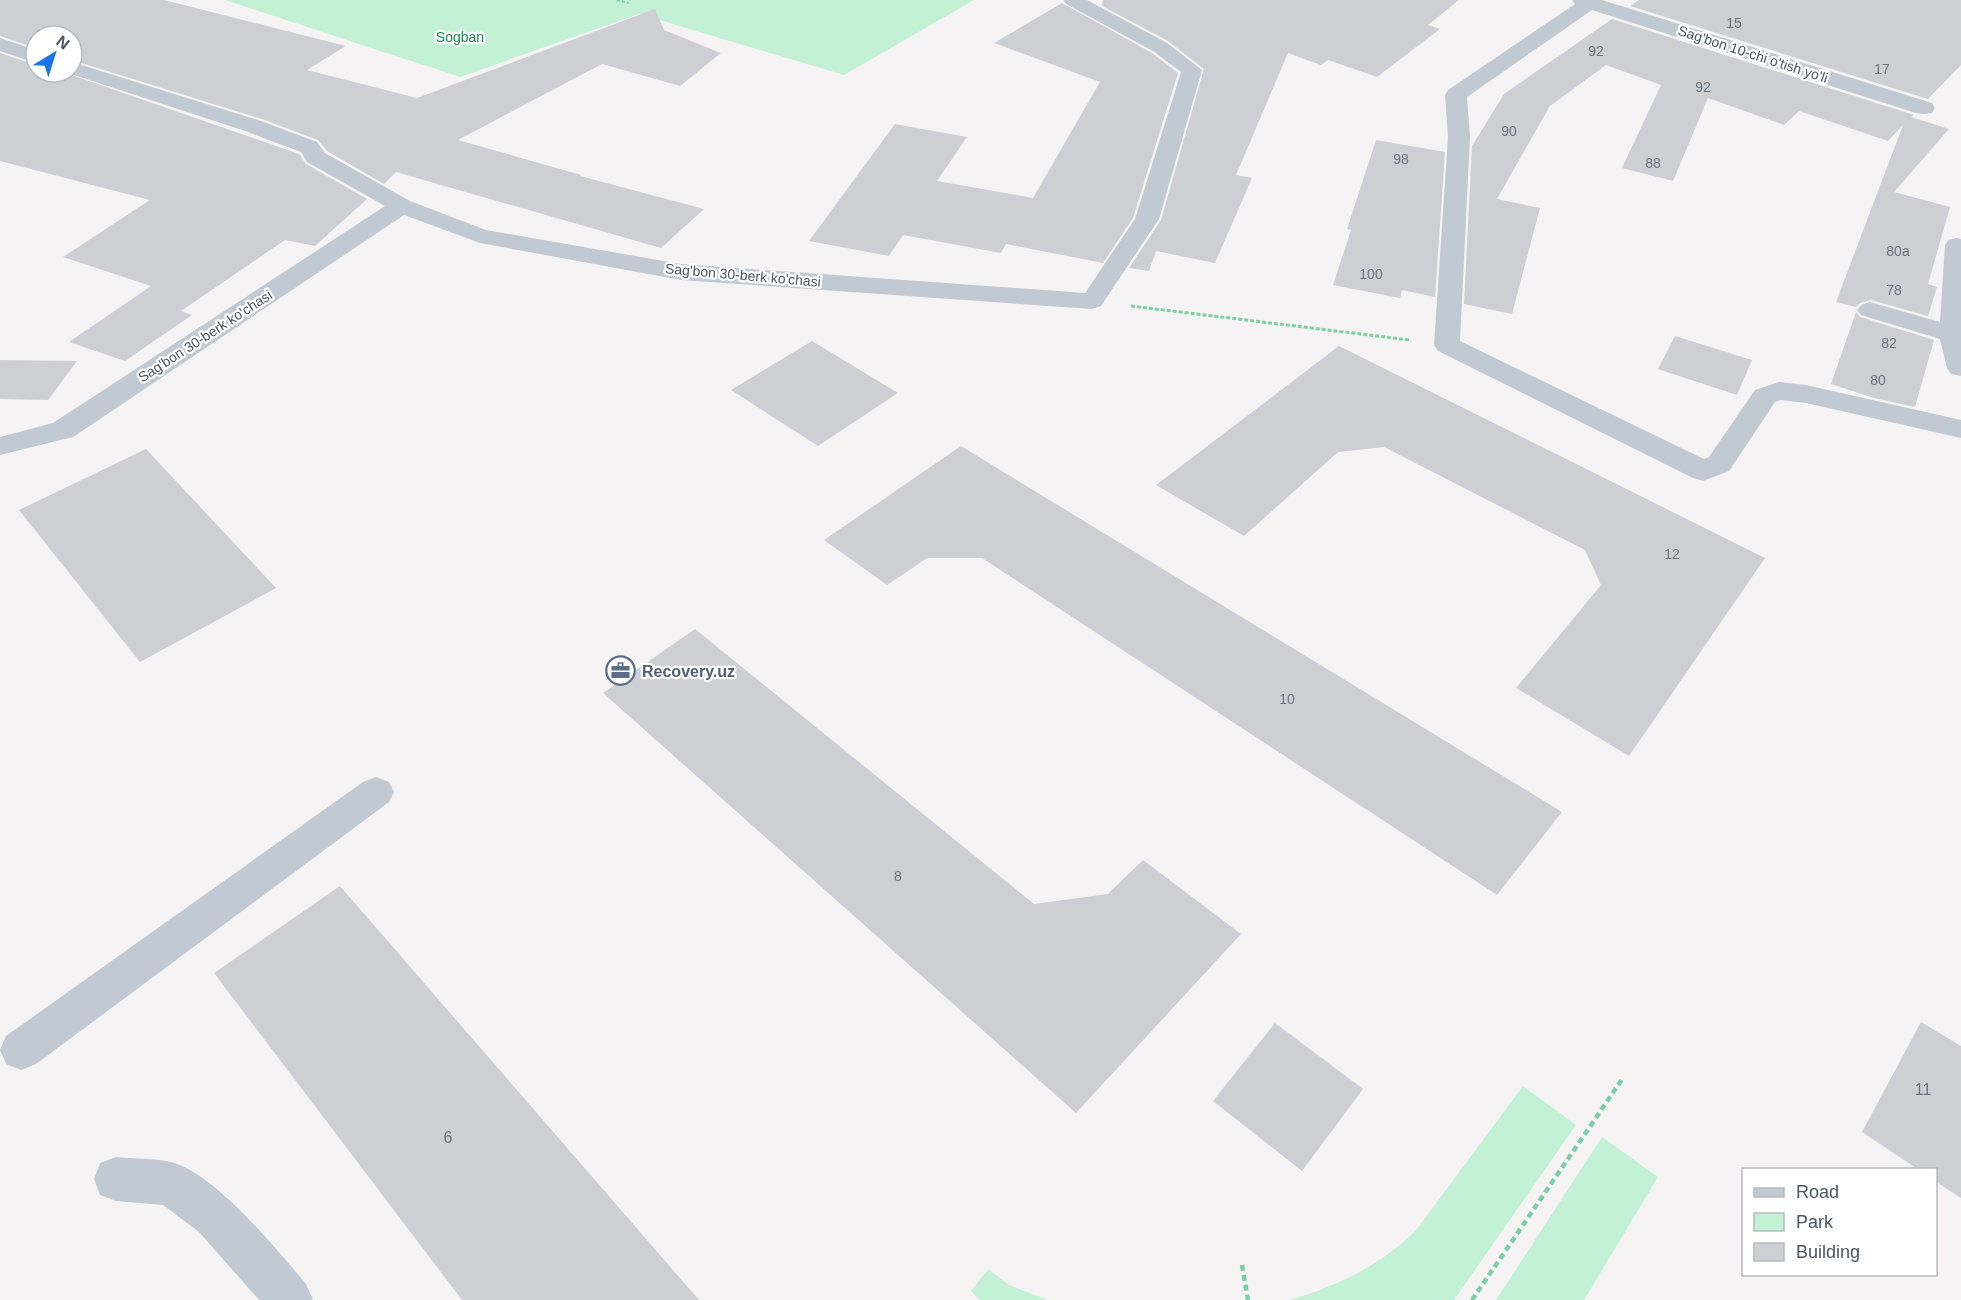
<svg xmlns="http://www.w3.org/2000/svg" width="1961" height="1300" viewBox="0 0 1961 1300" font-family="Arial,sans-serif">
	<style>
		.green { fill: #c3f1d5 }
		.building { fill: #cdcfd5 }
		.lines { fill: none; stroke-linecap: round; stroke-linejoin: round }
		.path-far2 { stroke: #7ad0a6; stroke-width: 2; stroke-dasharray: 3 2; stroke-linecap: butt }
		.path-far1 { stroke: #7ad0a6; stroke-width: 3; stroke-dasharray: 4 2; stroke-linecap: butt }
		.path { stroke: #7ad0a6; stroke-width: 4.5; stroke-dasharray: 6 4; stroke-linecap: butt }
		.minor { fill: #c1cad2; fill-rule: evenodd }
		.labels { text-anchor: middle; dominant-baseline: central; stroke-width: 4.5; stroke-linejoin: round; paint-order: stroke }
		.number-label { font-size: 14px; fill: #6b747e }
		.far-park-label { font-size: 14px; fill: #17864f; stroke: #fff }
		.far-street-label { font-size: 14px; fill: #4a5661; stroke: #fff }
		.service-label { font-size: 16px; font-weight: bold; fill: #4e5e75; stroke: #fff; text-anchor: start }
		.near-number-label { font-size: 16px; fill: #6b747e }
	</style>
	<rect width="100%" height="100%" fill="#f5f3f3"/>
	<path class="green" d="M225,0H974L844,75L639,14L460,77Z
		M1523,1086L1576,1125L1454,1300H1290C1335,1287 1384,1264 1417,1229Z
		M1602,1137L1658,1177L1584,1300H1496Z
		M988,1269L1009,1285L1048,1300H980L971,1291Z"/>
	<path class="building" d="M0,0H164L346,46L307,70L417,98L655,9L664,30L721,53L680,86L602,64L458,140L581,175L580,176L704,209L661,248L396,172L384,184L327,151L318,140L262,119L72,60V36H36V48L0,36Z
		M1103,0H1459L1428,25L1440,29L1377,77L1328,60L1321,65L1288,53L1236,175L1252,178L1215,263L1156,251L1149,271L1129,268L1161,220L1204,69L1168,41L1102,6Z
		M1639,0H1961V65L1928,99L1630,6Z
		M1062,3L1152,53L1178,73L1133,218L1103,263L1006,244L1001,253L903,235L889,256L809,241L895,124L967,137L937,181L1033,198L1100,82L994,43Z
		M1612,19L1914,115L1911,117L1949,129L1894,192L1950,207L1928,284L1937,287L1928,316L1871,300L1860,303L1856,307L1836,302L1903,125L1888,141L1799,111L1784,125L1708,98L1673,181L1622,168L1661,85L1606,65L1550,106L1497,199L1540,208L1512,314L1464,304L1472,146L1504,94Z
		M0,53L36,65V72H63L299,154L306,164L367,199L315,246L285,240L181,311L192,315L125,361L69,342L151,286L63,257L150,200L0,161Z
		M1376,140L1445,152L1435,297L1402,290L1400,298L1333,285L1351,230L1347,229Z
		M1856,312L1860,317L1934,340L1915,407L1874,398L1831,384Z
		M1675,336L1752,360L1737,395L1658,369Z
		M812,341L898,393L818,446L731,390Z
		M1339,346L1765,558L1629,756L1516,688L1601,585L1585,550L1384,447L1338,452L1244,536L1156,485Z
		M0,360L77,361L48,400L0,399Z
		M961,446L1010,476L1562,812L1497,895L982,558H927L887,585L824,540Z
		M146,449L276,588L140,662L19,510Z
		M695,629L1034,904L1108,894L1143,860L1241,934L1076,1113L603,693Z
		M340,886L699,1300H462L214,973Z
		M1921,1022L1961,1046V1198L1935,1181V1170H1919L1862,1132Z
		M1275,1023L1363,1089L1302,1171L1213,1101Z"/>
	<g class="lines">
		<path class="path-far2" d="M617,0L629,3"/>
		<path class="path-far1" d="M1131,306L1410,340"/>
		<path class="path" d="M1242,1265L1248,1300
			M1472,1300L1623,1078"/>
		<path class="minor" d="M1063,0H1087L1167,43L1202,70L1159,219L1101,306L1092,309L681,280L480,243L404,215L73,437L0,455V437L53,423L385,206L307,162L301,152L245,131L65,72H72V62L261,121L317,142L325,153L410,201L486,230L681,264L1085,293L1135,219L1181,72L1153,51L1066,4Z
			M1572,0H1602L1932,103L1935,108L1932,113L1924,114L1916,113L1592,10L1467,97L1470,137L1460,341L1704,459L1709,457L1755,390L1779,382L1806,385L1961,420V438L1806,403L1781,400L1775,402L1729,471L1703,481L1693,478L1438,351L1434,345L1448,137L1445,95L1448,90L1575,4Z
			M0,38L36,50V63L0,51Z
			M1957,238L1961,239V376L1951,374L1947,368L1940,339L1861,315L1857,310L1861,305L1870,302L1940,322L1945,245L1948,240Z
			M376,777L389,782L394,792L389,802L36,1064L21,1070L6,1064L0,1050L6,1036L363,782Z
			M116,1157C134,1159 154,1158 171,1162C215,1173 276,1249 306,1284L313,1300H259L199,1232L163,1205L116,1201L100,1195L94,1179L100,1163Z"/>
	</g>
	<defs>
		<symbol id="office-ring" viewBox="-11 -11 22 22"><circle r="9.5" fill="#fff" stroke="#5c6f8a" stroke-width="1.5"/><path d="M-6-3h4V-5.5h4V-3h4V5H-6ZM-1-4.5V-3h2v-1.5ZM-6 0V1H6V0Z" fill="#5c6f8a"/></symbol>
	</defs>
	<g fill-rule="evenodd">
		<use href="#office-ring" x="604" y="654" width="33" height="33"/>
	</g>
	<g class="labels">
		<g class="number-label">
			<text x="1734" y="23">15</text>
			<text x="1596" y="51">92</text>
			<text x="1882" y="69">17</text>
			<text x="1703" y="87">92</text>
			<text x="1509" y="131">90</text>
			<text x="1401" y="159">98</text>
			<text x="1653" y="163">88</text>
			<text x="1898" y="251">80a</text>
			<text x="1371" y="274">100</text>
			<text x="1894" y="290">78</text>
			<text x="1889" y="343">82</text>
			<text x="1878" y="380">80</text>
			<text x="1672" y="554">12</text>
			<text x="1287" y="699">10</text>
			<text x="898" y="876">8</text>
		</g>
		<g class="far-park-label">
			<text x="460" y="37">Sogban</text>
		</g>
		<g class="far-street-label">
			<text transform="translate(1753 54) rotate(18)">Sag'bon 10-chi o'tish yo'li</text>
			<text transform="translate(743 275) rotate(5)">Sag'bon 30-berk ko'chasi</text>
			<text transform="translate(205 336) rotate(-33)">Sag'bon 30-berk ko'chasi</text>
		</g>
		<g class="service-label">
			<text x="642" y="671">Recovery.uz</text>
		</g>
		<g class="near-number-label">
			<text x="1923" y="1089">11</text>
			<text x="448" y="1137">6</text>
		</g>
	</g>
	<rect x="1742" y="1168" width="195" height="108" fill="#ffffff" stroke="#b7bbc0" stroke-width="1.5"/>
	<rect x="1754" y="1188" width="30" height="9" fill="#c1cad2" stroke="#b7bbc0" stroke-width="1.5"/>
	<text x="1796" y="1198" font-size="18" fill="#4a5661">Road</text>
	<rect x="1754" y="1213" width="30" height="18" fill="#c3f1d5" stroke="#b7bbc0" stroke-width="1.5"/>
	<text x="1796" y="1228" font-size="18" fill="#4a5661">Park</text>
	<rect x="1754" y="1243" width="30" height="18" fill="#cdcfd5" stroke="#b7bbc0" stroke-width="1.5"/>
	<text x="1796" y="1258" font-size="18" fill="#4a5661">Building</text>
	<g transform="translate(54 54) rotate(38)"><circle r="28" fill="#ffffff" stroke="#b7bbc0" stroke-width="1.5"/>
	<path d="M0-4.5L10 22L0 15L-10 22Z" fill="#1a73e8"/>
	<text y="-9" font-size="16" font-weight="bold" text-anchor="middle" fill="#4a5661">N</text>
	</g>
</svg>
